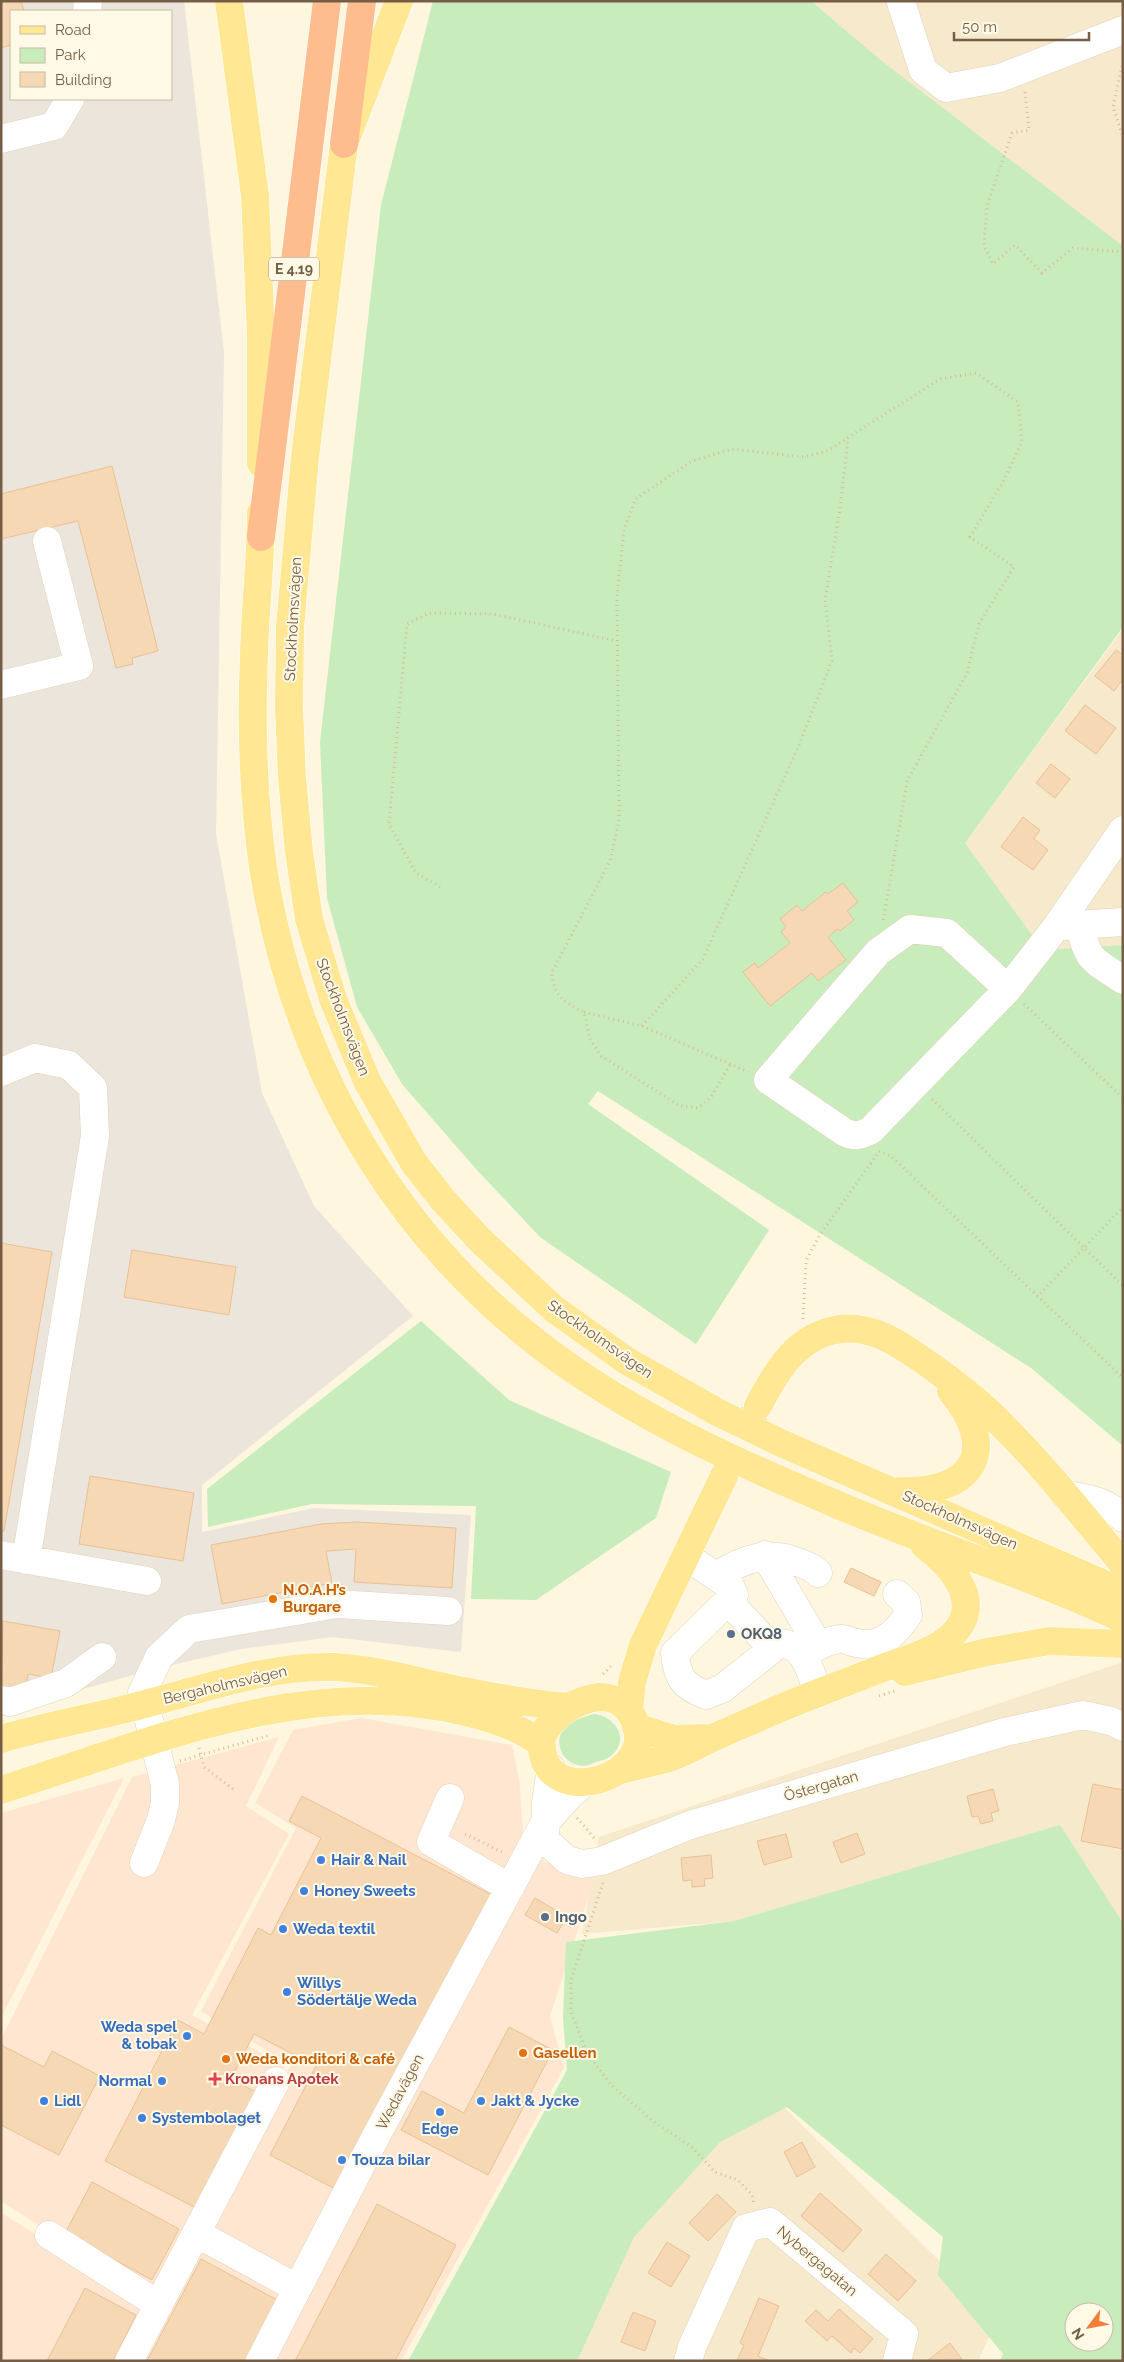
<svg xmlns="http://www.w3.org/2000/svg" width="1124" height="2362" viewBox="0 0 1124 2362" font-family="Raleway,sans-serif">
	<style>
		.residential { fill: #f6e9cc }
		.commercial { fill: #ffe6d1 }
		.industrial { fill: #ebe5db; fill-rule: evenodd }
		.green { fill: #c8ecbc; fill-rule: evenodd }
		.building { fill: #f6d8b4; stroke: #e9c193 }
		.lines { fill: none; stroke-linecap: round; stroke-linejoin: round }
		.major-tunnel { stroke: #dcd0b8; stroke-width: 28; stroke-dasharray: 28 14; stroke-linecap: butt }
		.minor-casing { stroke: #e2d3ba; stroke-width: 29 }
		.major-casing { stroke: #fff; stroke-width: 29 }
		.highway-casing { stroke: #fff; stroke-width: 29 }
		.path { stroke: #dabb97; stroke-width: 3; stroke-dasharray: 1 4; stroke-linecap: butt }
		.minor { stroke: #fff; stroke-width: 28 }
		.major { stroke: #ffe794; stroke-width: 28 }
		.highway { stroke: #febd8f; stroke-width: 28 }
		.food-dot { fill: #e8710a; stroke: #fff9e6; stroke-width: 2 }
		.service-dot { fill: #5c6f8a; stroke: #fff9e6; stroke-width: 2 }
		.shop-dot { fill: #3f7fe0; stroke: #fff9e6; stroke-width: 2 }
		.health-dot { fill: #e0444e; stroke: #fff9e6; stroke-width: 2 }
		.labels { text-anchor: middle; dominant-baseline: central; stroke-width: 4; stroke-linejoin: round; paint-order: stroke }
		.shield { fill: #fff9e6; stroke: #9f8c75; stroke-width: 1 }
		.shield-label { font-size: 14px; font-weight: bold; fill: #765d45 }
		.street-label { font-size: 15px; fill: #765d45; stroke: #fff9e6 }
		.food-label { font-size: 15px; font-weight: bold; fill: #c56008; stroke: #fff9e6; text-anchor: start }
		.service-label { font-size: 15px; font-weight: bold; fill: #4e5e75; stroke: #fff9e6; text-anchor: start }
		.shop-label { font-size: 15px; font-weight: bold; fill: #366cbe; stroke: #fff9e6; text-anchor: start }
		.health-label { font-size: 15px; font-weight: bold; fill: #be3a42; stroke: #fff9e6; text-anchor: start }
	</style>
	<rect width="100%" height="100%" fill="#fef6de"/>
	<path class="residential" d="M811,1H1123V246L882,61Z
		M1123,629V945L1043,950L965,843Z
		M1123,1662V1923L1059,1826L734,1921L582,1934L599,1837Z
		M724,2048L998,2319L978,2361H491Z"/>
	<path class="commercial" d="M361,1718L512,1745L519,1780L523,1832L545,1862L595,1877L550,2016L564,2068L401,2361H1V2213L157,2307L291,2065L201,2011L296,1828L255,1803L293,1730Z
		M279,1737L246,1806L289,1834L192,2015L285,2066L154,2299L1,2201V2039L132,1777Z
		M124,1778L1,2018V1813Z"/>
	<path class="industrial" d="M1,1H184L224,353L216,834L262,1093L314,1206L413,1316L202,1485V1532L314,1508L471,1515L461,1652L333,1637L241,1649L151,1670L1,1712ZM11,11H171V99H11Z"/>
	<path class="green" d="M433,1H811L882,61L1123,246V627L965,843L1043,950L1123,945V1446L1031,1368L598,1091L588,1104L769,1230L696,1344L541,1238L476,1169L402,1084L357,1007L327,898L320,742L381,205Z
		M421,1321L509,1400L671,1472L656,1518L536,1600L471,1599L476,1506L312,1504L208,1527L207,1489Z
		M594,1714C614,1716 630,1737 613,1754C609,1759 602,1760 596,1762C590,1765 584,1767 578,1765C560,1761 553,1739 566,1726C573,1719 585,1717 594,1714Z
		M1060,1825L1123,1923V2361H1000L1003,2354L938,2275L943,2237L787,2107L720,2142L634,2237L577,2361H408L567,2070L563,2018L566,1942L734,1921ZM1074,2312H1104V2342H1074Z"/>
	<path class="building" d="M1,1H21L24,11H11V45L1,48Z
		M112,466L158,651L132,658L133,664L116,668L78,521L1,539V494Z
		M1116,650L1123,655V679L1114,691L1095,676Z
		M1085,705L1116,728L1096,754L1065,731Z
		M1051,764L1070,779L1055,798L1036,783Z
		M1023,817L1040,830L1034,839L1048,850L1033,870L1001,847Z
		M843,883L858,902L847,911L854,920L840,931L838,929L828,937L846,960L818,981L812,973L770,1006L743,972L755,963L758,968L790,943L781,932L786,927L780,919L797,905L802,911L826,892L828,894Z
		M1,1243L52,1252L4,1531H1Z
		M132,1250L236,1267L229,1315L124,1297Z
		M90,1476L194,1493L183,1561L79,1544Z
		M357,1522L456,1528L452,1588L354,1582L356,1549L326,1551L332,1583L222,1604L211,1545L321,1524Z
		M851,1568L881,1582L874,1596L844,1582Z
		M3,1621L60,1631L51,1678L28,1674L25,1691L1,1687Z
		M1093,1784L1123,1790V1849L1081,1841Z
		M993,1789L999,1811L991,1813L993,1821L981,1824L978,1816L972,1817L967,1796Z
		M302,1796L492,1895L339,2191L270,2155L316,2066L254,2034L231,2079L258,2093L198,2209L105,2161L178,2020L204,2034L258,1928L271,1935L321,1838L289,1821Z
		M857,1833L865,1854L841,1863L833,1842Z
		M786,1834L792,1857L764,1865L757,1841Z
		M711,1855L713,1878L704,1879L705,1886L692,1887V1880L683,1881L681,1858Z
		M535,1898L567,1917L557,1933L525,1915Z
		M509,2027L553,2050L488,2175L401,2130L422,2091L464,2113Z
		M1,2045L44,2067L52,2051L100,2076L59,2155L1,2125Z
		M802,2142L815,2167L797,2177L784,2152Z
		M92,2182L179,2229L152,2280L115,2260L112,2266L62,2239Z
		M820,2193L862,2230L843,2252L801,2216Z
		M717,2194L736,2212L708,2241L689,2223Z
		M377,2204L456,2245L395,2361H295Z
		M667,2242L690,2256L671,2287L648,2273Z
		M886,2254L916,2281L898,2301L868,2274Z
		M201,2259L281,2302L250,2361H147Z
		M85,2288L136,2315L113,2361H47Z
		M759,2298L779,2306L758,2356L770,2361H737L744,2345L740,2343Z
		M839,2309L873,2339L860,2353L854,2348L851,2353L832,2336L827,2341L805,2321L816,2310L828,2321Z
		M633,2312L656,2321L645,2351L621,2342Z
		M950,2343L963,2361H927Z"/>
	<g class="lines">
		<path class="major-tunnel" d="M724,1476L758,1406"/>
		<defs>
			<path id="minor" d="M901,2L923,70L946,88L1000,78L1123,30
				M87,11L88,1
				M1,139L54,126L70,99
				M1,685L79,666L47,541
				M1080,925C1087,962 1094,960 1123,980
				M1061,926L1123,922
				M1008,989L947,933L910,929L878,952L768,1080L844,1132C854,1137 860,1136 871,1130L1008,989L1057,926L1123,830
				M1,1072L35,1058L69,1065L93,1088L95,1136L26,1560
				M1065,1495C1088,1498 1106,1501 1123,1518
				M1,1555L147,1581
				M765,1555L818,1645
				M686,1556L730,1586L734,1595L675,1653C677,1678 683,1686 706,1695L723,1688L780,1643C806,1645 810,1672 818,1693
				M716,1576C743,1559 767,1550 798,1562C808,1567 810,1565 818,1573
				M729,1602L772,1648
				M803,1656C814,1648 828,1639 842,1639C847,1639 852,1643 857,1643C881,1648 896,1633 908,1615L906,1602L897,1594
				M1,1700L10,1702L66,1683L102,1657
				M551,1768L546,1803L545,1840L567,1860L582,1864L602,1861L690,1825L1005,1732L1083,1715L1111,1721L1123,1727
				M450,1798L431,1842L510,1888
				M144,1863L161,1820L165,1803V1784L142,1693L159,1657L189,1629L337,1604L448,1611
				M196,2233L297,2288
				M49,2235L159,2305
				M129,2361L276,2081
				M260,2361L375,2138L544,1824L570,1795L583,1784
				M688,2361L692,2347L746,2228L770,2222L904,2334L897,2361"/>
			<path id="major" d="M229,1L255,196L261,336V463
				M399,1L344,144L305,457L290,628L289,707L292,778L299,852L309,919L333,999L367,1081L414,1163L443,1200L480,1240L554,1309L627,1361L717,1412L783,1444L1123,1592
				M261,513C261,561 255,608 254,655C251,725 253,797 263,867C296,1080 410,1265 592,1382C669,1432 753,1469 838,1505C932,1545 1030,1576 1123,1619
				M758,1406C774,1377 790,1345 824,1333C865,1318 900,1344 931,1366C956,1384 980,1402 1001,1424C1045,1467 1083,1517 1123,1564
				M900,1491C974,1493 1000,1450 951,1391
				M905,1672L987,1652L1049,1641L1123,1644
				M599,1697C614,1697 623,1702 631,1714C671,1778 533,1818 542,1736C554,1714 575,1700 599,1697Z
				M629,1711L632,1682L643,1645L724,1476
				M636,1727L674,1739L704,1738
				M1,1739C49,1725 97,1717 145,1704C206,1688 270,1665 334,1667C378,1669 421,1683 464,1691C499,1698 534,1704 569,1707
				M620,1770C637,1766 655,1762 672,1757C688,1751 701,1743 717,1736C734,1728 752,1721 769,1713C804,1698 840,1685 875,1671C901,1660 942,1652 959,1627C980,1596 948,1563 924,1545
				M1,1790C149,1743 308,1673 465,1712C493,1719 518,1726 541,1744"/>
			<path id="highway" d="M344,144L362,1
				M261,537L327,1"/>
		</defs>
		<use href="#minor" class="minor-casing"/>
		<use href="#major" class="major-casing"/>
		<use href="#highway" class="highway-casing"/>
		<path class="path" d="M1123,61L1113,107L1123,137
			M1025,92L1029,130L1012,133L987,206L984,246L993,264L1015,245L1042,273L1073,248L1123,252
			M440,887L416,873L389,824L407,624L429,613L493,614L617,641
			M1024,1004L1123,1098
			M584,1012L642,1026L748,1072
			M642,1026L703,959L799,745L832,661L825,600L840,509L848,438
			M730,1065L711,1097L698,1108L680,1106L601,1056L590,1039L584,1012C564,1003 553,995 552,972L610,861L619,821L617,596L624,530L635,499L692,461L732,449L804,457L827,451L940,379L976,373L1018,402L1022,442L1003,482L970,537L1014,567L979,624L967,673L907,781L883,922
			M932,1099L1123,1286
			M879,1151L891,1156L1123,1378
			M1037,1297L1123,1207
			M803,1319L806,1261L819,1236L879,1152
			M603,1674L613,1664
			M879,1696L895,1691
			M199,1748L204,1767L233,1789
			M180,1761L270,1735
			M577,1818L596,1840
			M465,1834L504,1853
			M603,1883L571,1980V2011L586,2051L611,2085L653,2121L693,2148L715,2172L738,2180L752,2195L754,2204"/>
		<use href="#minor" class="minor"/>
		<use href="#major" class="major"/>
		<use href="#highway" class="highway"/>
	</g>
	<g class="food-dot">
		<circle cx="273" cy="1599" r="5"/>
		<circle cx="523" cy="2053" r="5"/>
		<circle cx="226" cy="2059" r="5"/>
	</g>
	<g class="service-dot">
		<circle cx="731" cy="1634" r="5"/>
		<circle cx="545" cy="1917" r="5"/>
	</g>
	<g class="shop-dot">
		<circle cx="321" cy="1860" r="5"/>
		<circle cx="304" cy="1891" r="5"/>
		<circle cx="283" cy="1929" r="5"/>
		<circle cx="287" cy="1992" r="5"/>
		<circle cx="187" cy="2036" r="5"/>
		<circle cx="162" cy="2081" r="5"/>
		<circle cx="44" cy="2101" r="5"/>
		<circle cx="481" cy="2101" r="5"/>
		<circle cx="440" cy="2112" r="5"/>
		<circle cx="142" cy="2118" r="5"/>
		<circle cx="342" cy="2160" r="5"/>
	</g>
	<path class="health-dot" d="M212.5 2071.5h5v5h5v5h-5v5h-5v-5h-5v-5h5z"/>
	<g class="labels">
		<rect class="shield" x="269" y="257.5" width="50" height="23" rx="4"/>
		<g class="shield-label">
			<text x="294" y="269">E 4.19</text>
		</g>
		<g class="street-label">
			<text transform="translate(293 619) rotate(-87)">Stockholmsvägen</text>
			<text transform="translate(343 1017) rotate(69)">Stockholmsvägen</text>
			<text transform="translate(600 1339) rotate(35)">Stockholmsvägen</text>
			<text transform="translate(960 1520) rotate(24)">Stockholmsvägen</text>
			<text transform="translate(225 1685) rotate(-13)">Bergaholmsvägen</text>
			<text transform="translate(821 1786) rotate(-16)">Östergatan</text>
			<text transform="translate(400 2092) rotate(-62)">Wedavägen</text>
			<text transform="translate(817 2261) rotate(40)">Nybergagatan</text>
		</g>
		<g class="food-label">
			<text x="283" y="1590">N.O.A.H’s<tspan x="283" dy="17">Burgare</tspan></text>
			<text x="533" y="2053">Gasellen</text>
			<text x="236" y="2059">Weda konditori &amp; café</text>
		</g>
		<g class="service-label">
			<text x="741" y="1634">OKQ8</text>
			<text x="555" y="1917">Ingo</text>
		</g>
		<g class="shop-label">
			<text x="331" y="1860">Hair &amp; Nail</text>
			<text x="314" y="1891">Honey Sweets</text>
			<text x="293" y="1929">Weda textil</text>
			<text x="297" y="1983">Willys<tspan x="297" dy="17">Södertälje Weda</tspan></text>
			<text x="177" y="2027" text-anchor="end">Weda spel<tspan x="177" dy="17">&amp; tobak</tspan></text>
			<text x="152" y="2081" text-anchor="end">Normal</text>
			<text x="54" y="2101">Lidl</text>
			<text x="491" y="2101">Jakt &amp; Jycke</text>
			<text x="152" y="2118">Systembolaget</text>
			<text x="440" y="2129" text-anchor="middle">Edge</text>
			<text x="352" y="2160">Touza bilar</text>
		</g>
		<g class="health-label">
			<text x="225" y="2079">Kronans Apotek</text>
		</g>
	</g>
	<rect width="1124" height="2362" fill="none" stroke="#765d45" stroke-width="5"/>
	<rect x="10" y="10" width="162" height="90" fill="#fff9e6" stroke="#c8bba6"/>
	<rect x="20" y="26" width="25" height="8" fill="#ffe794" stroke="#c8bba6"/>
	<text x="55" y="35" font-size="15" fill="#765d45">Road</text>
	<rect x="20" y="48" width="25" height="15" fill="#c8ecbc" stroke="#c8bba6"/>
	<text x="55" y="60" font-size="15" fill="#765d45">Park</text>
	<rect x="20" y="72" width="25" height="15" fill="#f6d8b4" stroke="#c8bba6"/>
	<text x="55" y="85" font-size="15" fill="#765d45">Building</text>
	<g transform="translate(1089 2327) rotate(238)"><circle r="24" fill="#fff9e6" stroke="#c8bba6"/>
	<path d="M0-4L9 19L0 12L-9 19Z" fill="#f37e38"/>
	<text y="-8" font-size="14" font-weight="bold" text-anchor="middle" fill="#765d45">N</text>
	</g>
	<path d="M954 32v8h135v-8" fill="none" stroke="#765d45" stroke-width="2.5"/>
	<text x="962" y="32" font-size="15" fill="#765d45" stroke="#fff9e6" stroke-width="4" paint-order="stroke">50 m</text>
</svg>
